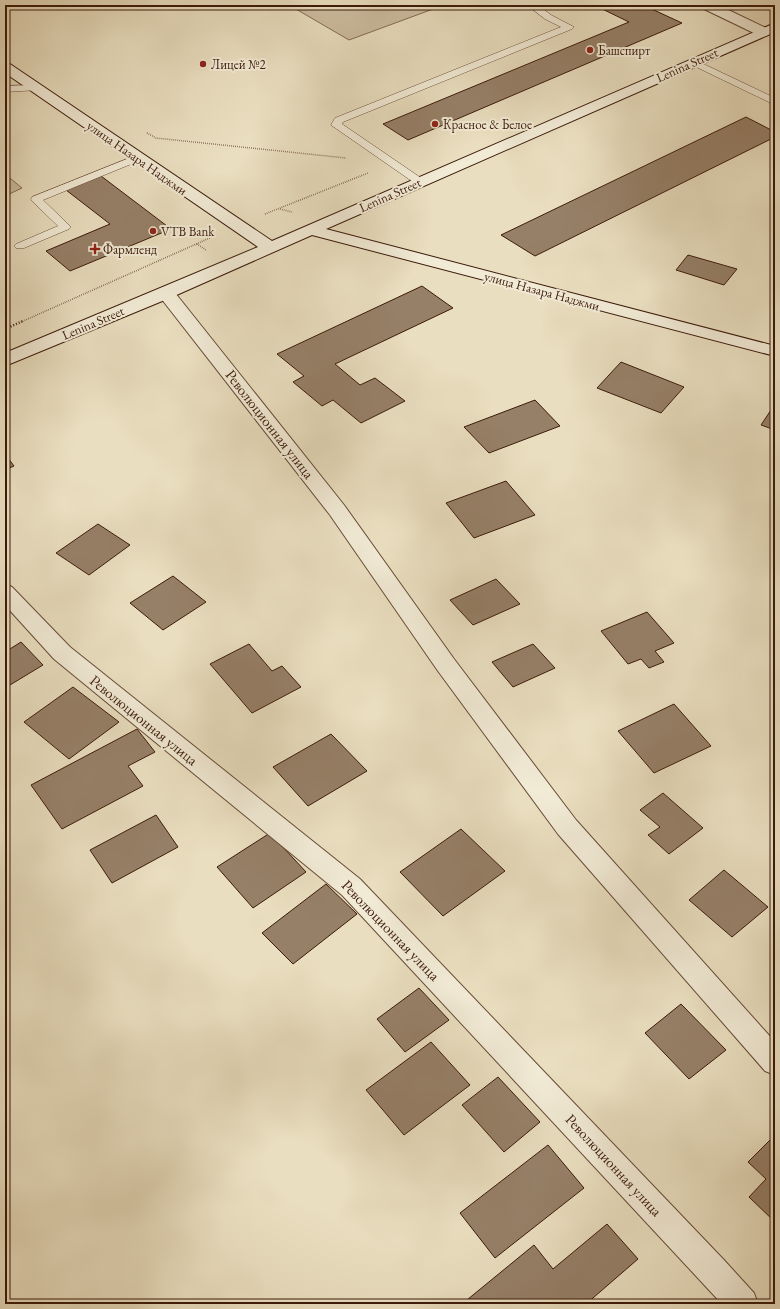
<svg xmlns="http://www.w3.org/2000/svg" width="780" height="1309" viewBox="0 0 780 1309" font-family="'EB Garamond',serif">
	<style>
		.green { fill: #ccbda0; stroke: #846c55 }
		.building { fill: #968068; stroke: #3c1a0a }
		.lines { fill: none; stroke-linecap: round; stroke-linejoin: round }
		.lane-casing { stroke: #674b37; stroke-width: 1 }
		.street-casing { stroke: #674b37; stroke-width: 2 }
		.secondary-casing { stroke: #3c1a0a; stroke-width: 2 }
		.path-far1 { stroke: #3c1a0a; stroke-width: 1.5; stroke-dasharray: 0.5 1.5; stroke-linecap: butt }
		.path { stroke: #3c1a0a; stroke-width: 2.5; stroke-dasharray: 1 2; stroke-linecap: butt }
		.lane { fill: #f1ead5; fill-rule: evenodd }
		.street { fill: #f1ead5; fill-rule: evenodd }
		.secondary { fill: #f1ead5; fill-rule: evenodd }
		.poi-dot { fill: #8f2418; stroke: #f1ead5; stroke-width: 1.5 }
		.labels { text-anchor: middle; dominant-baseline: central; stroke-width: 4; stroke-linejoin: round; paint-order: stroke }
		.far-poi-label { font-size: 13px; fill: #3c1a0a; stroke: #f1ead5; text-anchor: start }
		.far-street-label { font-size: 13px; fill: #3c1a0a; stroke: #f1ead5 }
		.street-label { font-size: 15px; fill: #3c1a0a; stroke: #f1ead5 }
	</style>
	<rect width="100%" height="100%" fill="#e9debf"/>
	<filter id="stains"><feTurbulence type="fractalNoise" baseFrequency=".005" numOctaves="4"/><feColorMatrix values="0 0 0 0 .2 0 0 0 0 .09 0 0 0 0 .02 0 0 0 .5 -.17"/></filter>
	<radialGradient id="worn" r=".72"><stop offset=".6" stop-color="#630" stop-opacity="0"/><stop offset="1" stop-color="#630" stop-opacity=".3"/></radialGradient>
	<path class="green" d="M289,5H444L349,40Z
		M5,174L22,188L5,196Z"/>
	<path class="building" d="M594,5H643L682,23L408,140L383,124L629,22Z
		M746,117L775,132V137L535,256L501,235Z
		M101,176L171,229L70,271L46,251L110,224L66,190Z
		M688,255L737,269L724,285L676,270Z
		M422,286L453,308L335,364L360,385L375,378L405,401L361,423L333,400L322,406L293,382L304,376L277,354Z
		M621,362L684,387L661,413L597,388Z
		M535,400L560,426L489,453L464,427Z
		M775,404V430L761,425Z
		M5,454L14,466L5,470Z
		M506,481L535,515L474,538L446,503Z
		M98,524L130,545L89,575L56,553Z
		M173,576L206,602L163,630L130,603Z
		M496,579L520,604L473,625L450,600Z
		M647,612L674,643L655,651L664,662L649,668L641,659L628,664L601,631Z
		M21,642L43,665L5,688V652Z
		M249,644L272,671L282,666L301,687L252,713L210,664Z
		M533,644L555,668L513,687L492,662Z
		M73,687L119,722L69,759L24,722Z
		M674,704L711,746L654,773L618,731Z
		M137,729L155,752L128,766L143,786L62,829L31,785Z
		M331,734L367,771L308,806L273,767Z
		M663,793L703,828L669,854L648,835L660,827L640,810Z
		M156,815L178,847L112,883L90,850Z
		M461,829L505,871L443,916L400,872Z
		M270,833L306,872L253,908L217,867Z
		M724,870L768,907L732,937L689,900Z
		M326,884L357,914L293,964L262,933Z
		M419,988L449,1020L405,1052L377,1019Z
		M681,1004L726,1050L689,1079L645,1033Z
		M431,1042L470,1085L404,1135L366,1090Z
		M498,1077L540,1122L504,1152L462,1105Z
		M775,1135V1222L749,1197L766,1179L748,1162Z
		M548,1145L584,1188L495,1258L460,1213Z
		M607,1224L638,1259L586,1304H462L534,1245L553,1269Z"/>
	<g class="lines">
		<defs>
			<path id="lane" d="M527,5H538L551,15L574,27L572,29L343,122L342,124L424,180L425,182L424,184H416L331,125L335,118L561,27L545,19Z
				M693,59L775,98V105L690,64L688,62L690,60Z
				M35,85L40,88L38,90L5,92V86Z
				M137,155L142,158L141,160L43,200L71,227L69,229L24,248H16L14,246L16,244L58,226L32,201L31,199L32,197Z"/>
			<path id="street" d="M700,5H718L768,29L770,32L768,35L763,36L758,35L702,8Z
				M166,288L172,289L344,505L454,659L576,820L775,1042V1075L765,1071L558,834L438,671L330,515L160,297L157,293L160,289Z
				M5,584L12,587L70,647L360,879L724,1260L754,1293L758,1304H722L342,895L54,659L5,605Z"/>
			<path id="secondary" d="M775,23V32L326,229L775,346V356L312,235L172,297L5,366V353L258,247L5,73V63L10,64L272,241Z"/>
		</defs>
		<use href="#lane" class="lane-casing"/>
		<use href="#street" class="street-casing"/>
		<use href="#secondary" class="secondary-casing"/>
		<path class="path-far1" d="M147,133L156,138L346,158
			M280,209L292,212
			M265,214L368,173
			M197,244L206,250
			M21,322L212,237"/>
		<path class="path" d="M5,329L23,321"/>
		<use href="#lane" class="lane"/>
		<use href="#street" class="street"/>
		<use href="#secondary" class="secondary"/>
	</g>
	<g class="poi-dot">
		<circle cx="590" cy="50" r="4"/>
		<circle cx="203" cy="64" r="4"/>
		<circle cx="435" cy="124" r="4"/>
		<circle cx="153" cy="231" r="4"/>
		<path d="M93 243h4v4h4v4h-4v4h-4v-4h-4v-4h4z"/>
	</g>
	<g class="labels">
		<g class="far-poi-label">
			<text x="598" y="50">Башспирт</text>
			<text x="211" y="64">Лицей №2</text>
			<text x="443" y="124">Красное &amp; Белое</text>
			<text x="161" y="231">VTB Bank</text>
			<text x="103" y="249">Фармленд</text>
		</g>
		<g class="far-street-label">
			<text transform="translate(687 65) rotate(-24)">Lenina Street</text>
			<text transform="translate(137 158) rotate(35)">улица Назара Наджми</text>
			<text transform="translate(390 195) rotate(-24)">Lenina Street</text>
			<text transform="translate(542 291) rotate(15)">улица Назара Наджми</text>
			<text transform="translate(93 323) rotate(-23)">Lenina Street</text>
		</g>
		<g class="street-label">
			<text transform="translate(270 424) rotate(52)">Революционная улица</text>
			<text transform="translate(144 720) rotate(39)">Революционная улица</text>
			<text transform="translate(391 930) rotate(46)">Революционная улица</text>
			<text transform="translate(614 1165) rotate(47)">Революционная улица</text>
		</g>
	</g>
	<rect width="780" height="1309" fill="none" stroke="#e9debf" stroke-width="20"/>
	<rect x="6" y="6" width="768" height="1297" fill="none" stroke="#3c1a0a" stroke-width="2"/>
	<rect x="10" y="10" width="760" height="1289" fill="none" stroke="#3c1a0a"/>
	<rect width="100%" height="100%" filter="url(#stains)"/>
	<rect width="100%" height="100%" fill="url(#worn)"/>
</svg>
